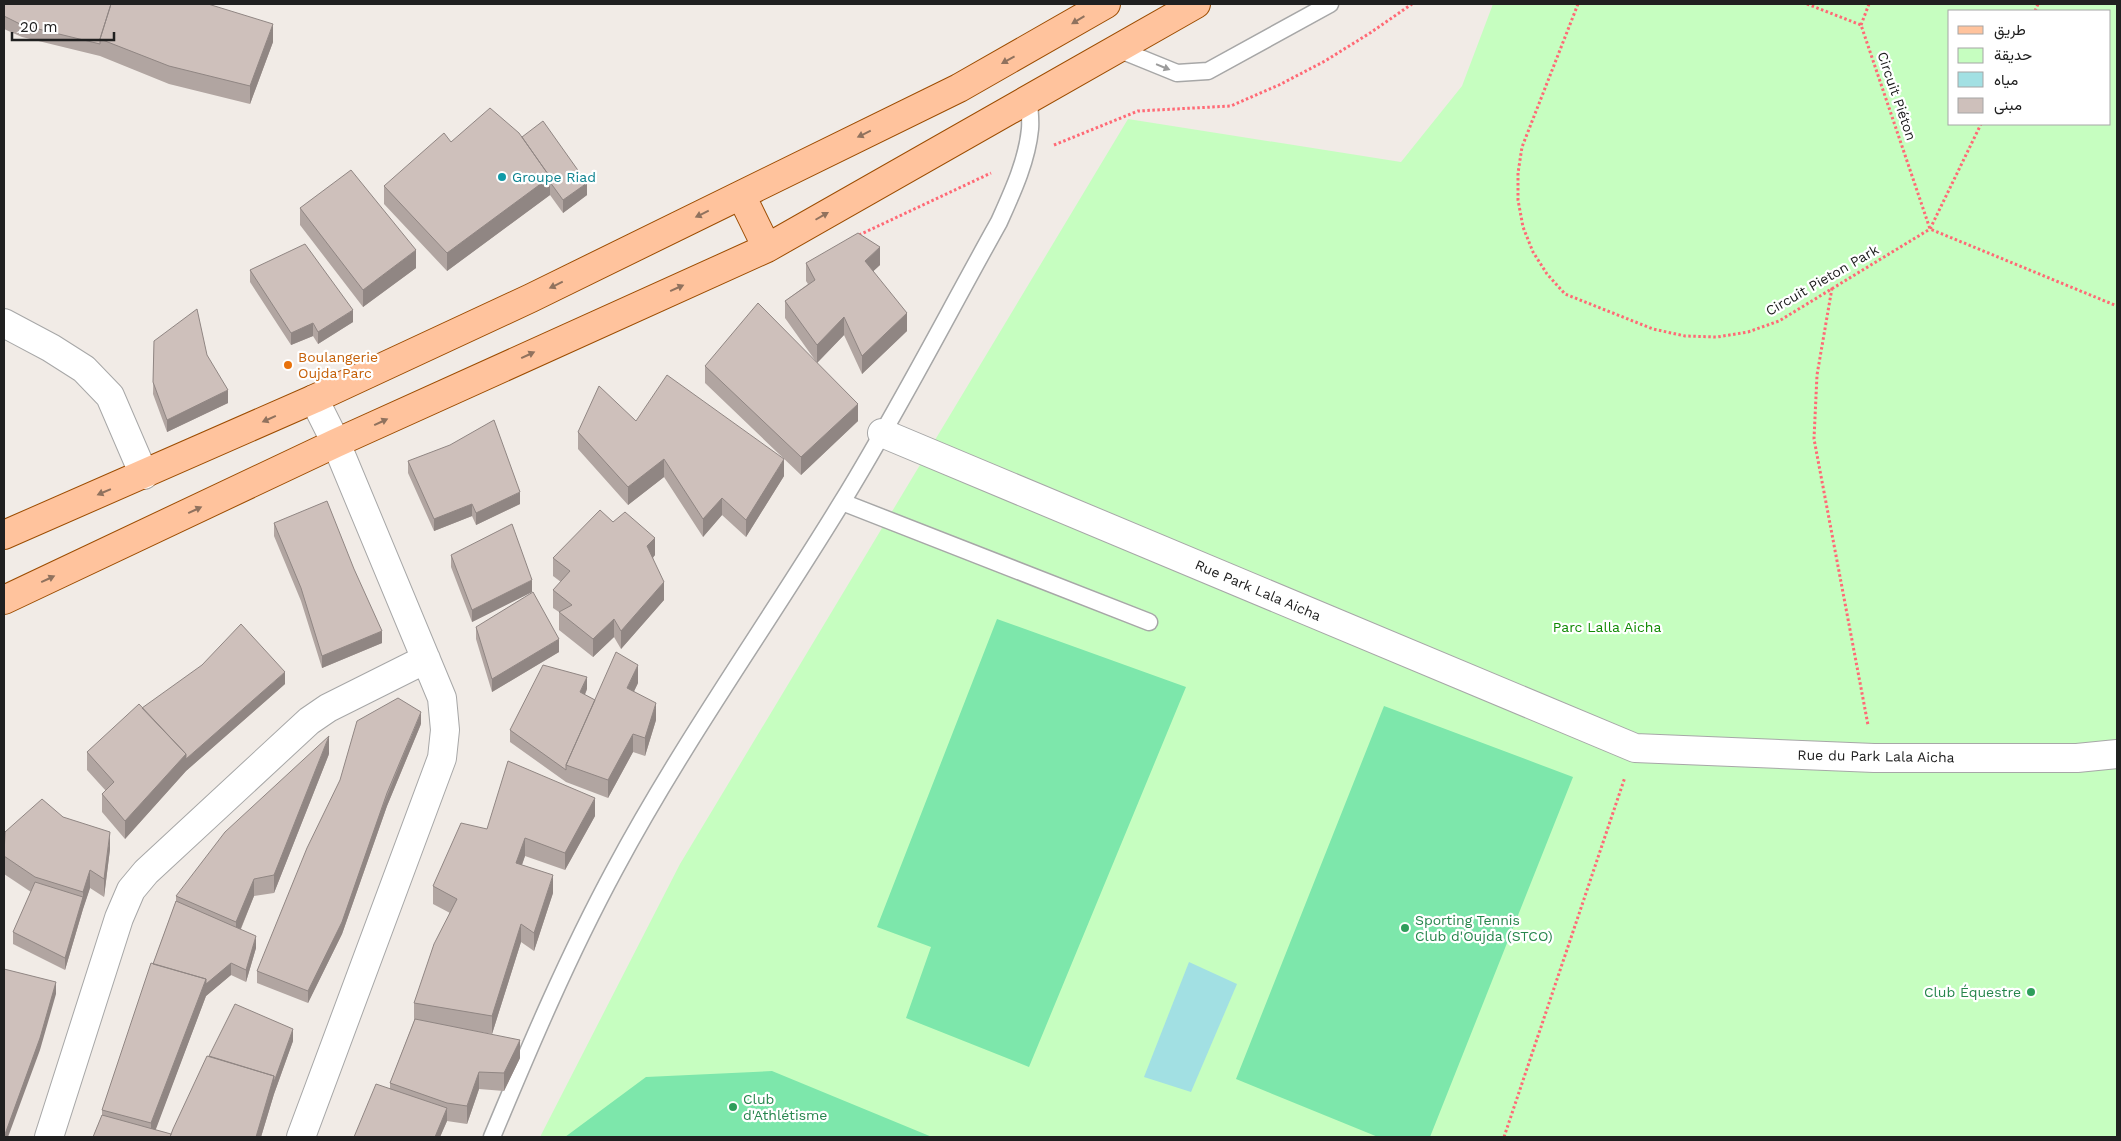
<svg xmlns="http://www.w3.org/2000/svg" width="2121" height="1141" viewBox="0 0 2121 1141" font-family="'Work Sans',Vazirmatn,sans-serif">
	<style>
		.park { fill: #c6fec0; fill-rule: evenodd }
		.pitch { fill: #7de7ab }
		.water { fill: #a2e0e3 }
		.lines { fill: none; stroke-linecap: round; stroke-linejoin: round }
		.lane-casing { stroke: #a7a7a7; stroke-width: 19 }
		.street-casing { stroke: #a7a7a7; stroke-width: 30 }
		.primary-casing { stroke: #9c4c00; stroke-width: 30 }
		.path { stroke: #ff6975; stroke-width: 3; stroke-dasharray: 2.5 2.5; stroke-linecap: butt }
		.lane { stroke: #fff; stroke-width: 16 }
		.street { stroke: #fff; stroke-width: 28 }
		.primary { stroke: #ffc39d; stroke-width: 28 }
		.wall { fill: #b1a5a1 }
		.shaded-wall { fill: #908683 }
		.building { fill: #cec0bb; stroke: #908683 }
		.oneway { fill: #90725e }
		.oneway2 { fill: #9b9b9b }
		.culture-dot { fill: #0f9aa8; stroke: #fff; stroke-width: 2 }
		.food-dot { fill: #e8710a; stroke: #fff; stroke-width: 2 }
		.leisure-dot { fill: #2e9e5b; stroke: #fff; stroke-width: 2 }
		.labels { text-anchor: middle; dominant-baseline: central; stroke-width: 4.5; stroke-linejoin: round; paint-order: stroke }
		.street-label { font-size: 14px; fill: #202020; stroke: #fff }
		.culture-label { font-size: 14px; fill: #0d838f; stroke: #fff; text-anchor: start }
		.food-label { font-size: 14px; fill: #c56008; stroke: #fff; text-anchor: start }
		.park-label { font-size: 14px; fill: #0f8a02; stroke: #fff }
		.leisure-label { font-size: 14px; fill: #27864d; stroke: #fff; text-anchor: start }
	</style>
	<rect width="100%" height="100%" fill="#f1ebe6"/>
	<path class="park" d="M1493,4H2117V1137H540L680,864L1128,119L1401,162L1462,86ZM1950,11H2110V124H1950Z"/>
	<path class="pitch" d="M997,619L1186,687L1029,1067L906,1018L931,947L877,927Z
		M1384,706L1573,777L1430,1137H1378L1236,1079Z
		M772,1071L932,1137H565L646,1077Z"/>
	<path class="water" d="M1189,962L1237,984L1191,1092L1144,1077Z"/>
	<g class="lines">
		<defs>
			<path id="lane" d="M1118,49L1177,73L1208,71L1330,4
				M842,502L1149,622
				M492,1137C530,1046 568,956 615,869C683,742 767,625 842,502C898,411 947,315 999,222C1012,193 1027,161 1030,129C1031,119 1029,108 1029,98"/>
			<path id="street" d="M4,323L51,348L84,369L110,396L144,475
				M882,433L1635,748L1874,758H2077L2117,754
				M49,1137L119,918L131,890L146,872L309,721L328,708L426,659
				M301,1137L442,758L445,730L442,698L336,443L314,399"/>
			<path id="primary" d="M741,195L767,248
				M4,535L314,399L531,298L959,88L1106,4
				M4,600L336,443L767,248L1196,4"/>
		</defs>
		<use href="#lane" class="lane-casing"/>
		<use href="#street" class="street-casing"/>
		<use href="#primary" class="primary-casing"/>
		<path class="path" d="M1578,4L1522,147L1518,173V200L1523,227L1533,252L1547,274L1565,294L1653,329L1685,336L1717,337L1748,332L1779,321L1930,229L1981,124
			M1807,4L1861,25L1930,229L2117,306
			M2035,11L2038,4
			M1861,25L1869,4
			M1054,145L1138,111L1231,106L1279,85L1325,61L1370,33L1412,4
			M859,235L991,173
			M1832,288L1817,375L1814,439L1868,725
			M1504,1137L1625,777"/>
		<use href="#lane" class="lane"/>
		<use href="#street" class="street"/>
		<use href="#primary" class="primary"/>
	</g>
	<path class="wall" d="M4,4L273,42L250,104L169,84L100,56L22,37L4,29Z
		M522,137L587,195L563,213L550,195L447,271L384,204V186L451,142Z
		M300,208L416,268L363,307L300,225Z
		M806,263L880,265L873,271L907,331L862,374L844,335L817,363L785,318V301L808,284L806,281Z
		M250,270L353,322L318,344L313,336L291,345L250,282Z
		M154,341L207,355L228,403L167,432L153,394Z
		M705,366L858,421L801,475L705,383Z
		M636,421L784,476L746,537L722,515L703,537L664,477L628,505L578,449V432Z
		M408,461L520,504L476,525L472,516L434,531L408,473Z
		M613,522L655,555L653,558L664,600L621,649L614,637L593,657L559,630V612L553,608V590L561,582L553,576V558Z
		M274,523L382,643L322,668L301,601L274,536Z
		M451,555L532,592L472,622L451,567Z
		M476,627L559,652L492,692L476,639Z
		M638,683L634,691L656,720L645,756L633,752L608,798L566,782L510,742V730L587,689L585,695L595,700Z
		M285,684L186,771L125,839L102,812V794L106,791L87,770V752L142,708Z
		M421,724L387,806L342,934L308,1003L257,983V971Z
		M329,754L274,893L254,896L241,929L256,948L246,982L231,975L206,996L155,1130L171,1134L209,1056L293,1041L274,1094L261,1137H93L102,1115V1110L153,964L176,901V896Z
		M595,816L565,870L525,856L522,865L553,893L534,951L521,942L492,1034L467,1030L520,1058L504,1091L479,1089L467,1124L447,1121L440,1137H354L390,1089V1083L414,1021V1003L450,913L433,904V886L487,829Z
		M63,817L110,849L104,897L90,888L83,909L65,970L13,944V932L31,892L4,874V856Z"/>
	<path class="shaded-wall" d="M273,24V42L250,104V86Z
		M550,177V195L447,271V253Z
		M587,183V195L563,213V200Z
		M880,247V265L865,279V261Z
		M416,250V268L363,307V290Z
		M353,310V322L318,344V332Z
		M907,313V331L862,374V356Z
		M844,317V335L817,363V345Z
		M313,323V336L291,345V333Z
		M228,390V403L167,432V420Z
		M858,404V421L801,475V457Z
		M664,459V477L628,505V487Z
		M784,459V476L746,537V520Z
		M520,492V504L476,525V513Z
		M722,498V515L703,537V519Z
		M472,504V516L434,531V519Z
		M655,538V555L647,564V546Z
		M532,580V592L472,622V610Z
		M664,582V600L621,649V631Z
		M614,619V637L593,657V639Z
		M382,631V643L322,668V656Z
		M559,639V652L492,692V679Z
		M638,665V683L627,706V688Z
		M285,672V684L186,771V759Z
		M587,677V689L580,705V692Z
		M656,703V720L645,756V738Z
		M421,712V724L387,806L342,934L308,1003V991Z
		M633,734V752L608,798V780Z
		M329,736V754L274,893V875Z
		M186,754V771L125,839V821Z
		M595,798V816L565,870V853Z
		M110,832V849L104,897V879Z
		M525,838V856L516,881V863Z
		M90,870V888L83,909L65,970V958L83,897V892Z
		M553,875V893L534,951V933Z
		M5,879V892L4,895V883Z
		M254,879V896L236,940V922Z
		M521,924V942L492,1034V1016Z
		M256,936V948L246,982V970Z
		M231,963V975L206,996L153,1137H151V1123L206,979Z
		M56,982V994L40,1050L8,1137H4Z
		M293,1029V1041L274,1094V1082Z
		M520,1040V1058L504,1091V1073Z
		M479,1072V1089L467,1124V1106Z
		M274,1076V1094L261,1137H256Z
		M447,1108V1121L440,1137H435Z"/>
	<path class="building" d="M4,4H111L100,39V44L22,25L4,16Z
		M111,4H208L273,24L250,86L169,66L100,39Z
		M490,108L519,133L550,177L447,253L384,186L444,133L451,142Z
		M543,121L587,183L563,200L550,182V177L522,137Z
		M351,170L416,250L363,290L300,208Z
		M858,233L880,247L865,261L907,313L862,356L844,317L817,345L785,301L815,280L806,263Z
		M305,244L353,310L318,332L313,323L291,333L250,270Z
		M758,303L858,404L801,457L705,366Z
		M197,309L207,355L228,390L167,420L153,382L154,341Z
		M667,375L784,459L746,520L722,498L703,519L664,459L628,487L578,432L599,386L636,421Z
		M494,420L520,492L476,513L472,504L434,519L408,461L450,445Z
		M327,501L354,569L382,631L322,656L301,588L274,523Z
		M600,510L613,522L625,512L655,538L647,546L664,582L621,631L614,619L593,639L559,612L572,605L553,590L570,571L553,558Z
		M512,524L532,580L472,610L451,555Z
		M533,592L559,639L492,679L476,627Z
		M241,624L285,672L186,759V754L142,708L202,665Z
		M616,652L638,665L627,688L656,703L645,738L633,734L608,780L566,765Z
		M543,665L587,677L580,692L595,700L566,765V770L510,730Z
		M398,698L421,712L387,793L342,922L308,991L257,971L307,848L340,780L357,721Z
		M139,704L186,754L125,821L102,794L114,782L87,752Z
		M329,736L274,875L254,879L236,922L176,896L225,832Z
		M508,761L595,798L565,853L525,838L516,863L553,875L534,933L521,924L492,1016L414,1003L434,944L457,899L433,886L461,823L487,829Z
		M42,799L63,817L110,832L104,879L90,870L83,892L35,877L4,856L5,832Z
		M35,882L83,897L65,958L13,932Z
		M176,901L256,936L246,970L231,963L206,984V979L153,964Z
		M151,963L206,979L151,1123L102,1110Z
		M4,969L56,982L40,1038L4,1137Z
		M235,1004L293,1029L274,1082V1076L209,1056Z
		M415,1019L520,1040L504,1073L479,1072L467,1106L447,1103L390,1083Z
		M207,1056L274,1076L256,1137H170L173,1129Z
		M376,1084L447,1108L435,1137H354Z
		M102,1115L171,1134L170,1137H93Z"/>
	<defs><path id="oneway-solid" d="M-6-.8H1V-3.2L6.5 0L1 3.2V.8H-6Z" transform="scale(1.25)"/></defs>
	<g class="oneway">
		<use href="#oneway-solid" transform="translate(1078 20) rotate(149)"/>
		<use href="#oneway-solid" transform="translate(1008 60) rotate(151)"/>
		<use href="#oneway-solid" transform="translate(864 134) rotate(154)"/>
		<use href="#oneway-solid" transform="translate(702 214) rotate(154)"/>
		<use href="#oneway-solid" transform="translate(822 216) rotate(-30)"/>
		<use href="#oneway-solid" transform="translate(556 285) rotate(154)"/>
		<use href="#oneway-solid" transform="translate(677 288) rotate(-24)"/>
		<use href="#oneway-solid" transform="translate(528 355) rotate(-25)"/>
		<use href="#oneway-solid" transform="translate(269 419) rotate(156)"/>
		<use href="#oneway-solid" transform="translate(381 422) rotate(-25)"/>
		<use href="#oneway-solid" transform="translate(104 492) rotate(157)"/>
		<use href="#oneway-solid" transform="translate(195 510) rotate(-25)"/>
		<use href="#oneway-solid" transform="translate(48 579) rotate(-25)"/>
	</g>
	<use class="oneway2" href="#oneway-solid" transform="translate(1163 67) rotate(22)"/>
	<circle class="culture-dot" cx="502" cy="177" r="5"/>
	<circle class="food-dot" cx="288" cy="365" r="5"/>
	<g class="leisure-dot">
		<circle cx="1405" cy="928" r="5"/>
		<circle cx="2031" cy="992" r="5"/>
		<circle cx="733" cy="1107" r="5"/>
	</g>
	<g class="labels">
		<g class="street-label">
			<text transform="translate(1897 96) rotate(71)">Circuit Piéton</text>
			<text transform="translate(1822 280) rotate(-30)">Circuit Pieton Park</text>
			<text transform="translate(1258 590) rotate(23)">Rue Park Lala Aicha</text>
			<text transform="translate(1876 756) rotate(1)">Rue du Park Lala Aicha</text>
		</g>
		<g class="culture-label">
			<text x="512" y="177">Groupe Riad</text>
		</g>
		<g class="food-label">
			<text x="298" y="357">Boulangerie<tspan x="298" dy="16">Oujda Parc</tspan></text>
		</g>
		<g class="park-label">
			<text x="1607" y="627">Parc Lalla Aicha</text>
		</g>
		<g class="leisure-label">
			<text x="1415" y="920">Sporting Tennis<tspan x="1415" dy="16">Club d'Oujda (STCO)</tspan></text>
			<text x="2021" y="992" text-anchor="end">Club Équestre</text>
			<text x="743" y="1099">Club<tspan x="743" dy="16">d'Athlétisme</tspan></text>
		</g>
	</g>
	<rect width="2121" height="1141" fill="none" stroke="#202020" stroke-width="10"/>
	<rect x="1948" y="10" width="162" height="115" fill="#ffffff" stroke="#a6a6a6"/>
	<rect x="1958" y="26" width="25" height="8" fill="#ffc39d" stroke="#a6a6a6"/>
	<text x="1994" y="35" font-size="15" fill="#202020">طريق</text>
	<rect x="1958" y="48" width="25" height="15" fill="#c6fec0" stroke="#a6a6a6"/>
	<text x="1994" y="60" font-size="15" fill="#202020">حديقة</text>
	<rect x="1958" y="72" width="25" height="15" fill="#a2e0e3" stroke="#a6a6a6"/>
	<text x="1994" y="85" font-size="15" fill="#202020">مياه</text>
	<rect x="1958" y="98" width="25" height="15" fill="#cec0bb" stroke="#a6a6a6"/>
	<text x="1994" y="110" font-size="15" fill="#202020">مبنى</text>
	<path d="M12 32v8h102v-8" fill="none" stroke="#202020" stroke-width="2.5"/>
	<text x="20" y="32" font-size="15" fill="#202020" stroke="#ffffff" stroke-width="4" paint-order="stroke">20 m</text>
</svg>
